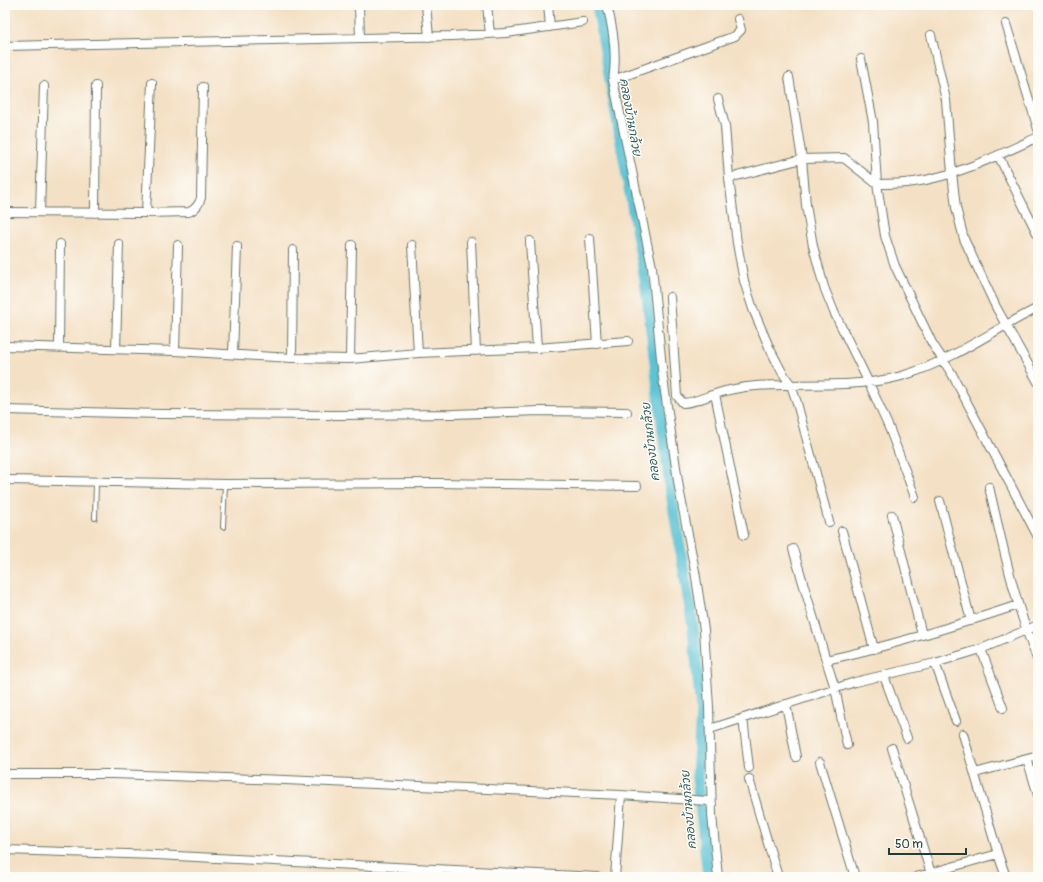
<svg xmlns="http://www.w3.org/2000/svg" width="1043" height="882" viewBox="0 0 1043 882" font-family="Pangolin,'Playpen Sans Thai',sans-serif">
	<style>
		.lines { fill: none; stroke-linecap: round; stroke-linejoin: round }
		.canal { stroke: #5ac3d6; stroke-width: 11 }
		.lane-casing { stroke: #6a7666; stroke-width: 6 }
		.street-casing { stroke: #6a7666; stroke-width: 10 }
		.lane { stroke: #fff; stroke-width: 4 }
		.street { stroke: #fff; stroke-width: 8 }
		.labels { text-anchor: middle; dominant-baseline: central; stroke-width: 3; stroke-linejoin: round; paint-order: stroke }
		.water-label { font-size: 12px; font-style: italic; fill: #2e5e5c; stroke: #fdfcf7 }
	</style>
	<rect width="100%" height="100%" fill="#fdfcf7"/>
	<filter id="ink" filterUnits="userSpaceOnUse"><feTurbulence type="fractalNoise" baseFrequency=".025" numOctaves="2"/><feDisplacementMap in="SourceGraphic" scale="8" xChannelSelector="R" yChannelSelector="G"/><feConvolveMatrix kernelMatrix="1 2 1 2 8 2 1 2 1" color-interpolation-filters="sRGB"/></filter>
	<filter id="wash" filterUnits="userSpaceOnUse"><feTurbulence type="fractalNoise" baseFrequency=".012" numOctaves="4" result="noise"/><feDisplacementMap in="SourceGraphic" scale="16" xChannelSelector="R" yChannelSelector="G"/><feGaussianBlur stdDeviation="0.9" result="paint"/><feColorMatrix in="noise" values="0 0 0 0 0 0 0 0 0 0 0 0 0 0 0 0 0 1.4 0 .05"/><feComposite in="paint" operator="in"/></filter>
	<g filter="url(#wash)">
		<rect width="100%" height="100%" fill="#f4e0c4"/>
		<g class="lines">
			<path class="canal" d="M597,5L645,280L669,481L693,627L701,711L697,777L708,877"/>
		</g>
	</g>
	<g filter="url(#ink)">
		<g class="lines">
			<defs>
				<path id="lane" d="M95,518L96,482
					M223,527L225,484"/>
				<path id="street" d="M359,5L360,38
					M426,5L429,37
					M487,5L490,34
					M548,5L550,27
					M607,5C613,28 617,57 613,80L652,267L663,378L679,488L695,571L704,630L709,707L712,815L718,877
					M1006,24L1038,129
					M931,35L946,100L952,173L956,208L964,239L996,307L1038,382
					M5,46L452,36L506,33L583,22
					M861,59L873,122L877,184L885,236L895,266L932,343L952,374L1038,537
					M789,77L802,159L806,205L813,246L824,287L834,312L869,383L890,430L915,497
					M613,80L735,36L741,30L738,19
					M718,99L725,126L729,178L737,243L744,281L753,309L769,347L782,372L791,385L797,403L829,522
					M998,155L1038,235
					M729,178L802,159L844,158L877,184C889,184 901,184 914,182C957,176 999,155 1038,137
					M5,212L146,213L189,212C196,209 199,205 201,198L203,87
					M40,212L44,86
					M95,213L96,86
					M146,213L152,83
					M590,238L597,344
					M530,241L537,348
					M471,242L476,351
					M412,245L418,353
					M670,297L677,396L683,403C694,403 704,397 715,394C727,390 743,387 756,386C806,382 863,390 911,373C956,358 995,329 1038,308
					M5,346L175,351L292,358L350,359L418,353L537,348L628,341
					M59,348L60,244
					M116,349L119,244
					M175,351L178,245
					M233,354L237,246
					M292,358L293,250
					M350,359L352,245
					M715,394L744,535
					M5,410L161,414L335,415L454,414L540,411L627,412
					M5,480L225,484L437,483L637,486
					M989,487C1003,546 1015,605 1038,661
					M940,501L971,621
					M892,515L922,635
					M842,531L874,649
					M793,549L826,660
					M981,649L1003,708
					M935,663L956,721
					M884,676L907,738
					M786,704L796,757
					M743,718L749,768
					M710,729L855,682L935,663L981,649L1038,625
					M963,734L998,854L1006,877
					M847,745L835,688L826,660C891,646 955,626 1018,605
					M892,748L932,877
					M1027,759L1038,795
					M820,762L855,877
					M975,773L1038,756
					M5,774H113L285,780L621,795L708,801L712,804
					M749,779L778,877
					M5,850L156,855L597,877
					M615,877L621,795
					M916,877L998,854"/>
			</defs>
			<use href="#lane" class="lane-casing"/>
			<use href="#street" class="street-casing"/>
			<use href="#lane" class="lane"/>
			<use href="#street" class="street"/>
		</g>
	</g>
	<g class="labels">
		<g class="water-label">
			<text transform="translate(630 117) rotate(80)">คลองบ้านกล้วย</text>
			<text transform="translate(651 442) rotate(-97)">คลองบ้านกล้วย</text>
			<text transform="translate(689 810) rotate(-95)">คลองบ้านกล้วย</text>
		</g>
	</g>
	<rect width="1043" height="882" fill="none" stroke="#fdfcf7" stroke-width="20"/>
	<path d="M889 848v6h77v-6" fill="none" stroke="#1f3d34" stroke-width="2"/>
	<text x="895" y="848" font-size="12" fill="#1f3d34" stroke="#fdfcf7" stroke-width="3" paint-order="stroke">50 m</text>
</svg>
